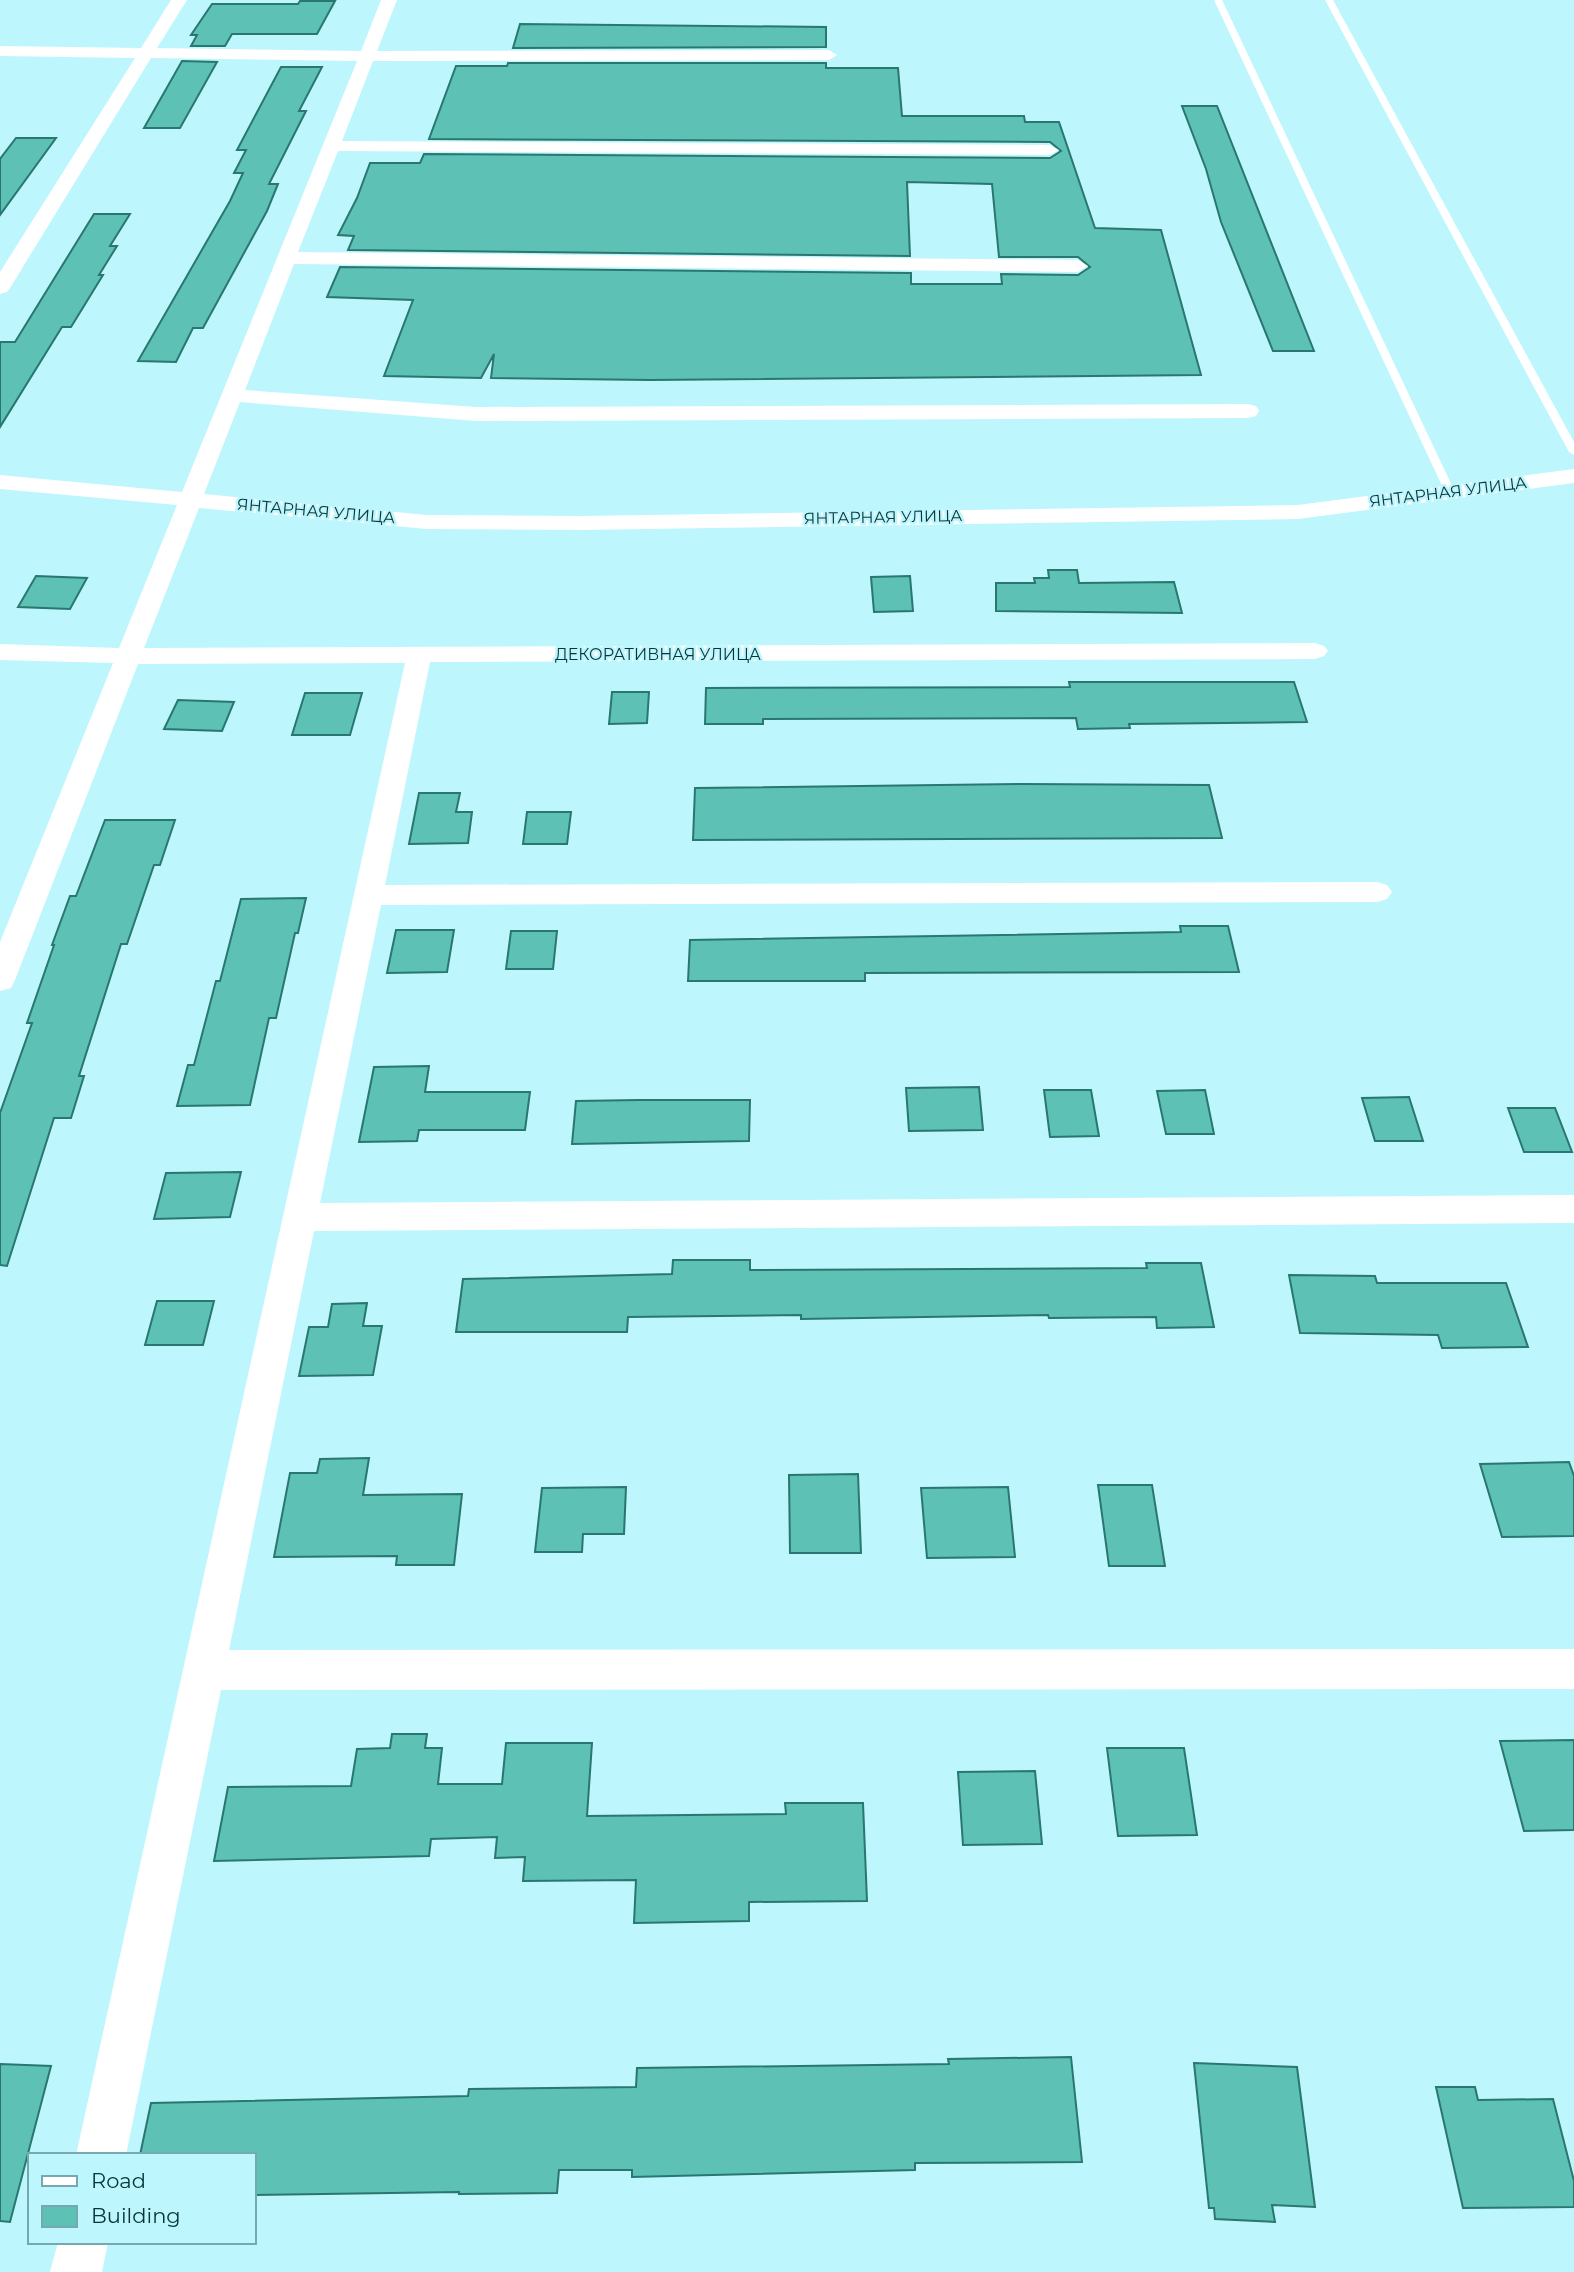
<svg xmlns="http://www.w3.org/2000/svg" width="1574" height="2272" viewBox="0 0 1574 2272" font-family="Montserrat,sans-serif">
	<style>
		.building { fill: #5dc1b5; stroke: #29776e; stroke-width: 2 }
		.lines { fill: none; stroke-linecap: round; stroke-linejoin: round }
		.service { fill: #fff; fill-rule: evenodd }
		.minor { fill: #fff; fill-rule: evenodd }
		.labels { text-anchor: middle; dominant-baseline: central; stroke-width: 5; stroke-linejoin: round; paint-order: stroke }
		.far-street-label { font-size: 16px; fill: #07353a; stroke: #bef6fd }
	</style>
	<rect width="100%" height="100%" fill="#bef6fd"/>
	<path class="building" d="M300,1H335L317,34H232L225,46H191L197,35H191L212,4H298Z
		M520,24L826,27V47L513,48Z
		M182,61L217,62L180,128H144Z
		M508,63H826V68H898L902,116H1024L1025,122H1059L1095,228L1161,230L1201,375L650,380L491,378L494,354L481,378L384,376L413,300L327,297L340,267L911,273V284H1002L1001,274L1078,275L1090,267L1078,257H999L992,184L907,182L910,256L348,250L354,236L338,235L357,198L370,163H420L424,154L1050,158L1061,151L1050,142L429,139L456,66H507Z
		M281,67H322L299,111H306L269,184H278L267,211L203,328H193L176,362L138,361L230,201L243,173H234L246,150H237Z
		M1182,106H1217L1314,351H1273L1221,222L1206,169Z
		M16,138H56L0,215V159Z
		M94,214H130L110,246H117L99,275H103L71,327H62L0,427V342H15Z
		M1048,570H1077L1079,583L1174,582L1182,613L996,611V583H1035L1034,578H1049Z
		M36,576L87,578L70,609L18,607Z
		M910,576L913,611L874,612L871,577Z
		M1069,682H1294L1307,722L1129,724L1130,728L1078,729L1076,718L763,719V724H705L706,688L1070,687Z
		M612,692H649L647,723L609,724Z
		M305,693H362L350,735H292Z
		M178,700L234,702L222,731L164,729Z
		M1023,784L1209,785L1222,838L693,840L695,788Z
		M419,793H460L456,812H472L468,843L409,844Z
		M527,812H571L567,844H523Z
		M105,820H175L160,865H154L127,944H121L79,1076H84L71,1118H54L7,1266L0,1265V1113L32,1023H27L54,945H52L70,896H76Z
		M306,898L298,933H295L276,1018H269L250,1105L177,1106L188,1065H194L216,981H220L241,899Z
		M1180,926H1228L1239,972L865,973V981H688L690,940L1181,932Z
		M396,930H454L447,972L387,973Z
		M511,931H557L553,969H506Z
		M429,1066L425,1092H530L525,1130H419L417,1141L359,1142L374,1067Z
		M979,1087L983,1130L909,1131L906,1088Z
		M1044,1090H1091L1099,1136L1050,1137Z
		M1205,1090L1214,1134H1166L1157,1091Z
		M1409,1097L1423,1141H1375L1362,1098Z
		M639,1100H750L749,1141L572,1144L576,1101Z
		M1508,1108H1555L1572,1152H1524Z
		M241,1172L230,1217L154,1219L166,1173Z
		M673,1260H750V1270L1147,1268L1146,1263H1201L1214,1327L1157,1328L1156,1317L1049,1318L1048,1315L801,1319V1315L628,1317L627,1332H456L463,1279L672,1274Z
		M1289,1275L1375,1276L1377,1283H1506L1528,1347L1442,1348L1438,1335L1300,1333Z
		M157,1301H214L203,1345H145Z
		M367,1303L363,1326H382L373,1375L299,1376L309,1327H328L332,1304Z
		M369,1458L363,1495L462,1494L454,1565H396L397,1556L274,1557L290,1473H317L320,1459Z
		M1569,1462L1574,1476V1536L1502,1537L1480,1464Z
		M858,1474L861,1553H790L789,1475Z
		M1098,1485H1152L1165,1566H1109Z
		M626,1487L624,1534H583L582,1552H535L542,1488Z
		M1008,1487L1015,1557L927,1558L921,1488Z
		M392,1734H427L425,1748H442L438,1784H502L506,1743H592L587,1816L786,1814L785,1803H863L867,1901L749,1902V1921L634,1923L636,1880L523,1881L525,1857L495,1858L497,1837L431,1839L429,1856L214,1861L228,1787L351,1786L357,1749L390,1748Z
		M1574,1740V1830L1524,1831L1500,1741Z
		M1107,1748H1184L1197,1835L1118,1836Z
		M1035,1771L1042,1844L963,1845L958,1772Z
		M1071,2057L1082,2162L915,2163V2170L632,2177V2170H559L557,2193L459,2194V2192L254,2195V2155H140L151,2103L468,2096L469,2089L636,2087L637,2068L949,2064L948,2059Z
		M1194,2063L1297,2067L1315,2207L1272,2205L1275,2222L1215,2219L1214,2208H1209Z
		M0,2064L51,2066L10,2222L0,2221Z
		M1436,2087H1475L1478,2100L1553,2099L1574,2181V2207L1463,2208Z"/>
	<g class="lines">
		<path class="service" d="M1214,0H1222L1455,492L1454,494L1445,492Z
			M1325,0H1333L1574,442V455L1569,452Z"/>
		<path class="minor" d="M171,0H187L157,48L361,51L381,0H397L377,51L829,50L837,55L829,60L373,61L342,141L1050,145L1059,150L1050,155L338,151L298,252L1078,260L1088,266L1078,272L294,264L245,390L476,407L1248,404L1256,406L1259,411L1256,416L1248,418L476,421L240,402L204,494L427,515L581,516L1298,505L1574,469V483L1298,519L581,530L427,529L199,508L144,648L1315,643L1324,646L1328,651L1324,656L1315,659L430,662L385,885L1377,882L1387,885L1392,892L1387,899L1377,902L381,905L320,1203L1574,1195V1223L314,1231L229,1650L1574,1649V1689L221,1690L126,2155H76L405,663L138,664L15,980L11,988L0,991V942L113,663L0,660V644L119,648L177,505L0,489V475L182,492L357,61L151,58L10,288L7,292L0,294V272L135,58L0,56V46L141,48Z
			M58,2242H108L102,2272H50Z"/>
	</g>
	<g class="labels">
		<g class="far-street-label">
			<text transform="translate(1448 492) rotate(-7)">ЯНТАРНАЯ УЛИЦА</text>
			<text transform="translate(316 511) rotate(5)">ЯНТАРНАЯ УЛИЦА</text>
			<text transform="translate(883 517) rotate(-1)">ЯНТАРНАЯ УЛИЦА</text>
			<text x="658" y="654">ДЕКОРАТИВНАЯ УЛИЦА</text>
		</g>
	</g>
	<rect x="28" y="2153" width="228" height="91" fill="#bef6fd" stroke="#75a9af" stroke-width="2"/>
	<rect x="42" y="2176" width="35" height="10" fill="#ffffff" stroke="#75a9af" stroke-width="2"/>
	<text x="91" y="2188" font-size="21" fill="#07353a">Road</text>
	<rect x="42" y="2206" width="35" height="21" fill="#5dc1b5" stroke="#75a9af" stroke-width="2"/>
	<text x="91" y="2223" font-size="21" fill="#07353a">Building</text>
</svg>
